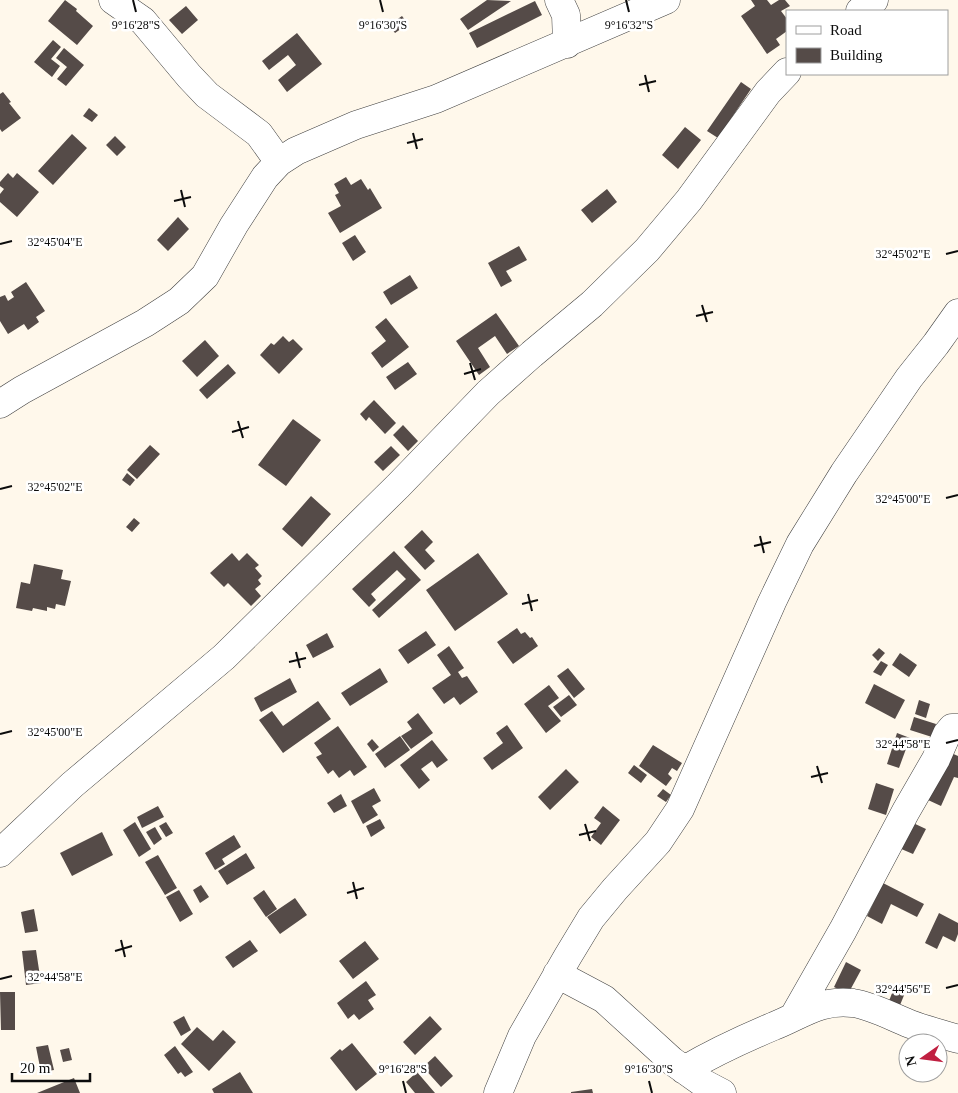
<svg xmlns="http://www.w3.org/2000/svg" width="958" height="1093" viewBox="0 0 958 1093" font-family="Georgia,serif">
	<style>
		.building { fill: #554b48 }
		.lines { fill: none; stroke-linecap: round; stroke-linejoin: round }
		.minor-casing { stroke: #3f3f3f; stroke-width: 29 }
		.minor { stroke: #fff; stroke-width: 28 }
		.ticks { fill: none; stroke: #0c0c0c; stroke-width: 2 }
		.ticks-label { font-size: 12px; text-anchor: middle; fill: #0c0c0c; stroke: #fff; stroke-width: 5; stroke-linejoin: round; paint-order: stroke }
	</style>
	<rect width="100%" height="100%" fill="#fff8eb"/>
	<path class="building" d="M65,0L77,9L76,11L93,26L77,45L48,21Z
		M487,0L511,1L468,30L460,19Z
		M751,0H767L771,5L779,0H785L790,6L781,11L787,19V31L776,39L780,45L767,54L741,16L755,6Z
		M535,1L542,15L477,48L469,33Z
		M186,6L198,20L182,34L169,20Z
		M402,16L408,24L395,33L389,25Z
		M297,33L322,64L287,92L278,80L296,65L288,55L269,70L262,61Z
		M53,40L61,47L51,59L60,66L52,77L34,62Z
		M64,48L84,65L66,86L57,79L67,67L56,58Z
		M741,82L751,89L718,138L707,131Z
		M3,92L11,102L9,103L21,118L2,132L0,129V94Z
		M89,108L98,115L92,122L83,116Z
		M685,127L701,140L678,169L662,155Z
		M72,134L87,148L53,185L38,171Z
		M115,136L126,147L117,156L106,145Z
		M8,173L13,178L17,173L39,192L17,217L0,202V194L4,189L0,186V182Z
		M346,177L351,185L361,179L368,190L370,188L382,208L340,233L328,213L341,206L335,195L339,193L334,184Z
		M607,189L617,202L592,223L581,210Z
		M178,217L189,229L168,251L157,240Z
		M355,235L366,252L353,261L342,243Z
		M519,246L527,260L506,271L512,281L501,287L488,263Z
		M410,275L418,288L391,305L383,292Z
		M26,282L45,311L36,317L39,322L28,330L24,324L8,334L0,321V297L5,295L8,301L14,297L11,292Z
		M496,313L519,346L507,354L495,336L478,348L490,367L479,375L456,341Z
		M386,318L409,347L382,368L371,353L386,341L375,327Z
		M283,336L289,342L293,339L303,349L279,374L260,355L271,343L274,345Z
		M205,340L219,356L197,377L182,361Z
		M408,362L417,374L395,390L386,377Z
		M228,364L236,373L207,399L199,390Z
		M374,400L396,423L385,434L369,417L366,421L360,414Z
		M293,419L321,440L286,486L258,465Z
		M403,425L418,441L408,451L393,435Z
		M150,445L160,454L137,479L127,470Z
		M391,446L400,455L383,471L374,462Z
		M127,473L135,480L130,486L122,480Z
		M311,496L331,514L302,547L282,529Z
		M134,518L140,523L132,532L126,527Z
		M422,530L433,542L425,550L435,561L425,570L404,547Z
		M394,551L421,580L379,618L372,610L406,579L397,570L371,594L376,600L369,607L352,589Z
		M232,553L239,561L247,553L259,565L255,568L262,576L258,580L261,584L255,589L261,596L251,606L228,583L224,587L210,573Z
		M478,553L508,594L455,631L426,590Z
		M34,564L63,570L61,579L71,581L65,606L56,604L55,609L47,607V611L33,608L32,611L16,608L21,582L30,584Z
		M517,628L521,634L525,632L530,638L532,637L538,646L513,664L497,642Z
		M426,631L436,645L408,664L398,650Z
		M327,633L334,647L313,658L306,645Z
		M449,646L464,668L458,672L462,678L467,676L478,692L460,705L454,697L444,704L432,688L451,675L437,655Z
		M879,648L885,653L878,661L872,655Z
		M900,653L917,665L909,677L892,665Z
		M881,661L888,665L881,676L873,672Z
		M380,668L388,682L350,706L341,693Z
		M568,668L585,689L574,698L557,676Z
		M290,678L297,692L261,712L254,698Z
		M874,684L905,700L895,719L865,703Z
		M549,685L559,698L548,706L561,721L546,733L524,704Z
		M569,695L577,705L561,717L553,707Z
		M919,700L930,704L926,718L915,714Z
		M318,701L331,719L283,753L259,720L272,711L283,726Z
		M418,713L433,733L411,749L401,736L412,729L407,722Z
		M914,717L936,724L932,737L910,730Z
		M507,725L523,748L492,770L483,758L503,743L496,733Z
		M338,726L367,767L354,776L350,770L339,778L333,770L328,774L316,757L322,754L314,743Z
		M897,733L910,738L899,768L887,764Z
		M400,736L410,750L385,768L375,754Z
		M372,739L379,747L373,752L367,744Z
		M432,740L448,760L437,768L432,761L421,769L430,780L419,789L400,765Z
		M653,745L682,763L677,771L672,768L668,774L672,778L666,786L639,766Z
		M949,752L958,756V778L954,777L941,806L928,800Z
		M634,765L647,775L641,783L628,773Z
		M566,769L579,782L550,810L538,797Z
		M876,783L894,789L886,815L868,809Z
		M374,788L381,801L372,806L378,815L363,824L351,801Z
		M663,789L671,795L666,802L657,796Z
		M341,794L347,806L334,813L327,803Z
		M158,806L164,817L142,828L137,817Z
		M603,806L620,820L601,845L591,837L601,823L594,818Z
		M380,819L385,828L371,837L366,826Z
		M135,822L151,849L139,857L123,830Z
		M166,822L173,833L166,837L159,826Z
		M911,822L926,829L913,854L899,848Z
		M155,827L162,839L154,845L146,832Z
		M102,832L113,855L72,876L60,853Z
		M234,835L241,847L222,859L225,864L215,870L205,853Z
		M246,853L255,868L227,885L218,871Z
		M158,855L177,888L165,895L145,862Z
		M883,883L924,904L917,917L891,904L882,924L867,916Z
		M201,885L209,897L200,903L193,890Z
		M179,890L193,914L180,922L166,897Z
		M264,890L277,909L266,917L253,898Z
		M295,898L307,915L280,934L267,917Z
		M34,909L38,931L25,933L21,912Z
		M939,913L958,923V934L955,942L943,936L937,949L925,943Z
		M250,940L258,951L233,968L225,957Z
		M365,941L379,959L353,979L339,961Z
		M36,950L41,983L26,985L22,951Z
		M846,962L861,970L848,994L834,987Z
		M366,981L376,995L368,1000L374,1009L359,1020L354,1014L348,1019L337,1003Z
		M896,983L907,988L898,1010L887,1006Z
		M0,992H15V1030H1Z
		M184,1016L191,1030L181,1036L173,1022Z
		M430,1016L442,1029L415,1055L403,1042Z
		M197,1027L213,1041L223,1030L236,1042L209,1071L181,1044Z
		M352,1043L377,1074L356,1091L330,1058L340,1049L342,1051Z
		M48,1045L54,1070L41,1072L36,1047Z
		M175,1046L193,1072L185,1077L181,1072L178,1074L164,1055Z
		M69,1048L72,1060L63,1062L60,1050Z
		M435,1056L453,1076L441,1087L423,1067Z
		M240,1072L253,1093H214L212,1089Z
		M417,1072L435,1093H415L406,1082Z
		M74,1078L80,1093H37Z
		M592,1089L593,1093H571V1092Z"/>
	<g class="lines">
		<defs>
			<path id="minor" d="M113,0L143,21L189,76L207,95L259,134L279,162
				M559,0L566,15L567,44
				M860,11L874,0
				M0,404L22,390L145,323L179,301L205,276L234,225L265,177L279,162L296,151L356,125L436,99L666,0
				M0,853L72,785L224,657L398,486L488,393L532,354L592,304L647,250L689,200L768,92L787,72
				M557,974L604,999L672,1061L703,1083L722,1093
				M794,1016L843,930L906,811L936,759L947,734L952,728H958
				M684,1070C713,1053 743,1039 774,1026C802,1015 820,999 853,1003C873,1006 892,1017 910,1024C926,1030 942,1034 958,1039
				M498,1093L522,1036L568,956L591,918L615,889L658,842L680,809L772,602L800,544L844,473L909,378L936,344L958,313"/>
		</defs>
		<use href="#minor" class="minor-casing"/>
		<use href="#minor" class="minor"/>
	</g>
	<path class="ticks" d="M133,0L136,12M380,0L383,12M626,0L629,12M645,75L649,92M639,85L656,81M413,133L417,149M407,143L423,139M181,190L185,207M174,201L191,197M0,244L12,241M946,254L958,251M702,305L707,322M696,316L713,312M470,363L475,380M464,374L481,369M238,421L243,438M232,432L249,427M0,489L12,486M946,498L958,495M760,536L764,553M754,546L771,542M528,594L532,611M522,604L538,600M296,652L300,668M289,662L306,658M0,734L12,731M946,743L958,740M817,766L822,783M811,777L828,773M585,824L590,841M579,835L596,831M353,882L357,899M347,893L364,888M121,940L125,957M115,951L132,946M0,979L12,976M946,988L958,985M403,1081L406,1093M649,1081L652,1093"/>
	<g class="ticks-label">
		<text x="136" y="29">9°16'28"S</text>
		<text x="383" y="29">9°16'30"S</text>
		<text x="629" y="29">9°16'32"S</text>
		<text x="55" y="246">32°45'04"E</text>
		<text x="903" y="258">32°45'02"E</text>
		<text x="55" y="491">32°45'02"E</text>
		<text x="903" y="503">32°45'00"E</text>
		<text x="55" y="736">32°45'00"E</text>
		<text x="903" y="748">32°44'58"E</text>
		<text x="55" y="981">32°44'58"E</text>
		<text x="903" y="993">32°44'56"E</text>
		<text x="403" y="1073">9°16'28"S</text>
		<text x="649" y="1073">9°16'30"S</text>
	</g>
	<rect x="786" y="10" width="162" height="65" fill="#ffffff" stroke="#9e9e9e"/>
	<rect x="796" y="26" width="25" height="8" fill="#ffffff" stroke="#9e9e9e"/>
	<text x="830" y="35" font-size="15" fill="#0c0c0c">Road</text>
	<rect x="796" y="48" width="25" height="15" fill="#554b48" stroke="#9e9e9e"/>
	<text x="830" y="60" font-size="15" fill="#0c0c0c">Building</text>
	<g transform="translate(923 1058) rotate(256)"><circle r="24" fill="#ffffff" stroke="#9e9e9e"/>
	<path d="M0-4L9 19L0 12L-9 19Z" fill="#c02041"/>
	<text y="-8" font-size="14" font-weight="bold" text-anchor="middle" fill="#0c0c0c">N</text>
	</g>
	<path d="M12 1073v8h78v-8" fill="none" stroke="#0c0c0c" stroke-width="2.5"/>
	<text x="20" y="1073" font-size="15" fill="#0c0c0c" stroke="#ffffff" stroke-width="4" paint-order="stroke">20 m</text>
</svg>
